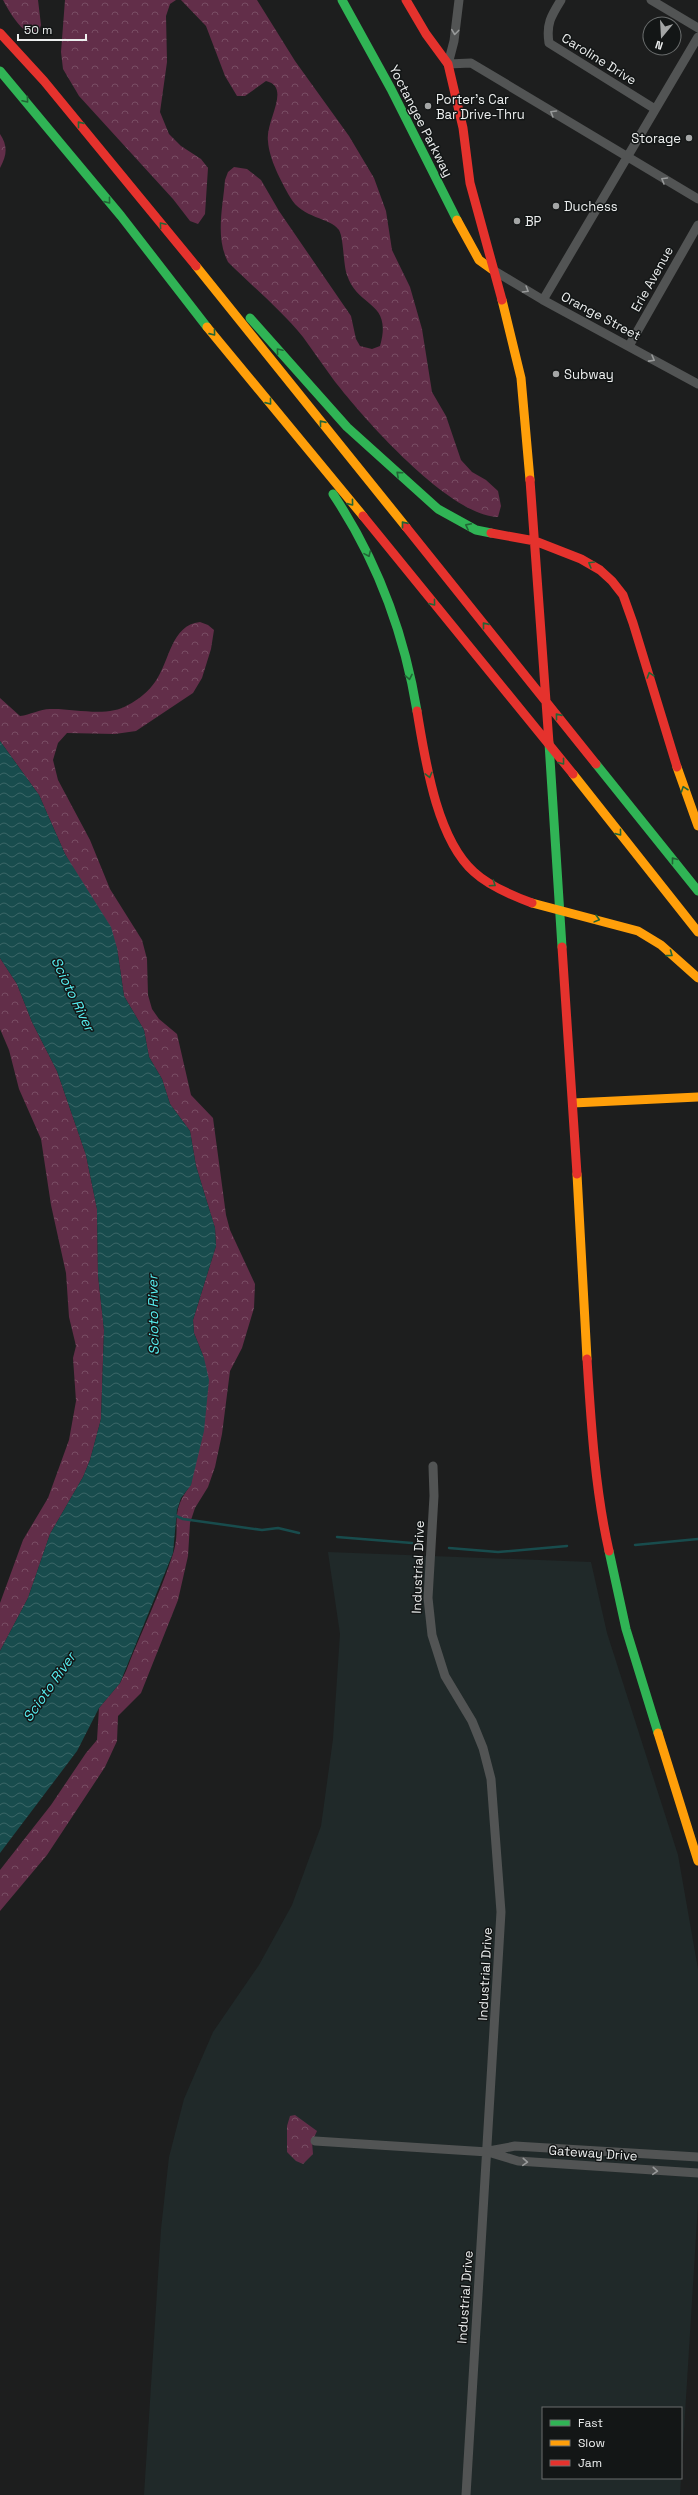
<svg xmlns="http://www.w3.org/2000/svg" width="698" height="2495" viewBox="0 0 698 2495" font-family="'Space Grotesk',sans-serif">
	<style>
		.built { fill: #202929; fill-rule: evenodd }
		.forest { fill: url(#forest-crowns) }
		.water { fill: url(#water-waves) }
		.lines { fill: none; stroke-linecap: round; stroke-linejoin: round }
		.stream { stroke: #184c4d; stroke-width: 2.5 }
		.street { stroke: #525454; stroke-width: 9 }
		.fast { stroke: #30b455; stroke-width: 9 }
		.slow { stroke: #ff9f0a; stroke-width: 9 }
		.jam { stroke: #e5322d; stroke-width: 9 }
		.oneway { stroke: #989a9a }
		.oneway2 { stroke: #226536 }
		.poi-dot { fill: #a4a6a6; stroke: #131616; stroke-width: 1.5 }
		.labels { text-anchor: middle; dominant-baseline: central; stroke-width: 3; stroke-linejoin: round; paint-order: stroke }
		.street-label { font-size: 13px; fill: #edefef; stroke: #131616 }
		.poi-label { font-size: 13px; fill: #edefef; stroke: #131616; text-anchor: start }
		.water-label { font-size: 14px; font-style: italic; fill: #56edef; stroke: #131616 }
	</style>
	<defs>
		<pattern id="forest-crowns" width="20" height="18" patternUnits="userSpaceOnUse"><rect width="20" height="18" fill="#622e49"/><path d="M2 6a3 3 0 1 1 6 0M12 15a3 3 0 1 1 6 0" fill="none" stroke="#794d64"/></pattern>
		<pattern id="water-waves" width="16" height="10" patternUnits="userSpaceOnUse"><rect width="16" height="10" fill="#184c4d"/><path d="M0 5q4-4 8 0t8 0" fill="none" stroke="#3a6667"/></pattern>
	</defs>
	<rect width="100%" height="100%" fill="#1d1e1e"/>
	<path class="built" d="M328,1552L591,1562L607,1633L678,1855L698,1969V2204L680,2495H144L161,2229L169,2157L184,2099L213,2032L259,1965L292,1905L321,1826L333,1739L340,1634ZM543,2408H681V2478H543Z"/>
	<path class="forest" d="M3,0H38L41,25L38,34C23,37 9,11 3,0Z
		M65,0H176L170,4L166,16L167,62L160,112L169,134L181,146L201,159L208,168L205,214L198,224L190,221L173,199L79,96L63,69L61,52Z
		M181,0H257L295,61L349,136L374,178L386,211L392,250L410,287L422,329L432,392L446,416L461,460L472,472L486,480L498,491L501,506L498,517C449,516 362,417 333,379C323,365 313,351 303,337C281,310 252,286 228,262C215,237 223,207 225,180L228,172L234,167L247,169L261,180L279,211L351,316L356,339L360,346L372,349L380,346C393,300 358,309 347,275C343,264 344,239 339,230C330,217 302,219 290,197C281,181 269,159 268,141C265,121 292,87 266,81L245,96H237L225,76L206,26Z
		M0,134C8,146 7,155 0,168Z
		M200,622L208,625L214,630L211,649L202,678L193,693L136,731L115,734L67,733L58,743L53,760L58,780L90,840L110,889L142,940L147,959L148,995L152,1009L159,1019L177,1034L191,1095L213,1118L226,1215L230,1230L255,1284L254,1308L242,1348L230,1371L222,1434L215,1467L208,1487L195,1508L190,1523L188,1556L178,1600L141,1693L118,1716L117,1741L105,1767L47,1855L0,1911V1870L51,1805L86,1753L97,1740L99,1708L120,1683L126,1671C141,1632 160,1594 173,1554C182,1526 168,1513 191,1485L204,1358L194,1333L193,1320L216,1246L215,1228L196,1166L190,1131L170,1104L162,1079L149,1057L144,1030L124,996L117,948L65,854L39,795L0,741V698L20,716C30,715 40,709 50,709C73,708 107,718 128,705C138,700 149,691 155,682C170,661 171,625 200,622Z
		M0,958L17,984L32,1022L57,1071L86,1155L97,1209L98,1275L104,1330L101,1419L90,1460L83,1477L50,1534L28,1598L0,1651V1603L23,1540L48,1498L69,1440L76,1401L73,1358L76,1346L69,1317L66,1273L51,1205L41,1139L19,1089L9,1050L0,1029Z
		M295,2115L317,2131L312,2142L313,2154L303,2164L296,2161L287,2152V2126L290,2116Z"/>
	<path class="water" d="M0,741L39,795L65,854L111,927L117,948L124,996L144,1030L149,1057L162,1079L170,1104L190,1131L196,1166L215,1228L216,1246L193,1320L194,1333L204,1358L209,1380L204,1431L191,1485L181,1498L177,1510L173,1553L120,1683L99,1708L77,1751L0,1853V1651L28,1598L50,1534L83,1477L90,1460L101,1419L104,1330L98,1275L97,1209L86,1155L57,1071L32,1022L17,984L0,958Z"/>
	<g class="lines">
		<path class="stream" d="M174,1515L183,1519L262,1530L278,1528L299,1533
			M337,1537L412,1543
			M635,1545L698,1539
			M449,1548L498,1552L567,1546"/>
		<path class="street" d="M459,0L454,41L448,64L471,63L698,199
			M561,0C551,16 546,24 549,43L655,109
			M651,0L698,28
			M493,270L543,300L698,384
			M543,300L698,37
			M629,346L698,225
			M433,1466L434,1496L428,1598L432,1635L445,1676L472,1721L483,1748L491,1779L501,1912L466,2495
			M315,2141L488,2152L518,2161L698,2173
			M489,2151L515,2146L698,2157"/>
		<path class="fast" d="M342,0L391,89L457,220
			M0,71L121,216L207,327
			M250,318L347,427L438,509L476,530L491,533
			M333,494C377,560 404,632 417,711
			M549,743L562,947
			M596,764L698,891
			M609,1551L626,1629L658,1733"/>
		<path class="slow" d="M457,220L479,260L493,270
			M196,266L406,527
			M502,300L521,378L530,480
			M207,327L363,516
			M677,767L698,826
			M573,774L698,932
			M532,903L638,931L661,945L698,978
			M573,1103L698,1097
			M577,1174L587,1359
			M658,1733L698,1861"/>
		<path class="jam" d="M406,0L426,34L448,64L463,128L470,183L502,300
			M0,33L44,81L196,266
			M530,480L549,743
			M363,516L573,774
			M406,527L596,764
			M491,533L535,541L581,559L600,570L612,581L623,595L633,623L677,767
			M417,711C425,758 436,838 474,872C489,886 513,896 532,903
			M562,947L577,1174
			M587,1359C591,1423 595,1489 609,1551"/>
	</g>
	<defs><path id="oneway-chevron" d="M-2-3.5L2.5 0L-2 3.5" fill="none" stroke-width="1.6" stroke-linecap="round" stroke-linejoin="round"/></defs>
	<g class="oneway">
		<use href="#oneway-chevron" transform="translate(455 32) rotate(97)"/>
		<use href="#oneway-chevron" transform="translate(553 113) rotate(-149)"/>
		<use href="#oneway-chevron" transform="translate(664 180) rotate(-150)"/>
		<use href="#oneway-chevron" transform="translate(526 290) rotate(31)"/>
		<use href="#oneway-chevron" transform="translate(652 359) rotate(29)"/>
		<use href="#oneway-chevron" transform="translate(525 2162) rotate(4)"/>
		<use href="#oneway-chevron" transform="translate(655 2171) rotate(4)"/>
	</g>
	<g class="oneway2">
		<use href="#oneway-chevron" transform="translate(26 100) rotate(50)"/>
		<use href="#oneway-chevron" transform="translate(80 124) rotate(-129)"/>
		<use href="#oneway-chevron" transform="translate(108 201) rotate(51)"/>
		<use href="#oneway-chevron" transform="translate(162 225) rotate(-130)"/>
		<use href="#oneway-chevron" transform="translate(213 333) rotate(51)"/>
		<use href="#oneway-chevron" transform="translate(279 351) rotate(-130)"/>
		<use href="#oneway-chevron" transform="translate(269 402) rotate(51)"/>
		<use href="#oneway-chevron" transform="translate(322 423) rotate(-129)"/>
		<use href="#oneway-chevron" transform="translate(399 474) rotate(-138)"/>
		<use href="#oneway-chevron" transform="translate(351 503) rotate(51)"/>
		<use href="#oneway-chevron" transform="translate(404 524) rotate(-129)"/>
		<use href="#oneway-chevron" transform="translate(468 526) rotate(-153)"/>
		<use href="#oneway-chevron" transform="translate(368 554) rotate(66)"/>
		<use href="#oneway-chevron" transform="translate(591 564) rotate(-149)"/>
		<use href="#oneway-chevron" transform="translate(433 603) rotate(51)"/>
		<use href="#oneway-chevron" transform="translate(485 625) rotate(-129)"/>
		<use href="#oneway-chevron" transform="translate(650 675) rotate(-107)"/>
		<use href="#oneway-chevron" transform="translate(409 677) rotate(79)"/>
		<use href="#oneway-chevron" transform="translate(558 716) rotate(-129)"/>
		<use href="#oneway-chevron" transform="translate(562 762) rotate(52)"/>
		<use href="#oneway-chevron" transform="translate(429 775) rotate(76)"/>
		<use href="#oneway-chevron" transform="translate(684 789) rotate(-109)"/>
		<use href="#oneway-chevron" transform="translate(619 833) rotate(51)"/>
		<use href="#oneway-chevron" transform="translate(674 860) rotate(-128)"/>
		<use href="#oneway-chevron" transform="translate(493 884) rotate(34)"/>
		<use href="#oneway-chevron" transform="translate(597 919) rotate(15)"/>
		<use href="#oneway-chevron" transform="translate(670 954) rotate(36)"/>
	</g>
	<g class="poi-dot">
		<circle cx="428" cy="106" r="4"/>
		<circle cx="689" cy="138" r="4"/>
		<circle cx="556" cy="206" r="4"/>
		<circle cx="517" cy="221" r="4"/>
		<circle cx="556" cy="374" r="4"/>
	</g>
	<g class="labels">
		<g class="street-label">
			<text transform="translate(599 59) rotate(32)">Caroline Drive</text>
			<text transform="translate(421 121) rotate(63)">Yoctangee Parkway</text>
			<text transform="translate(652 279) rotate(-61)">Erie Avenue</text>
			<text transform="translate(601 316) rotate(28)">Orange Street</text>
			<text transform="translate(418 1567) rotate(-88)">Industrial Drive</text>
			<text transform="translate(485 1974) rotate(-87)">Industrial Drive</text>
			<text transform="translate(593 2153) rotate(4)">Gateway Drive</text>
			<text transform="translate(465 2297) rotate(-86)">Industrial Drive</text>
		</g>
		<g class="poi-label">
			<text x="436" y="99">Porter's Car<tspan x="436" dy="15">Bar Drive-Thru</tspan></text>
			<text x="681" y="138" text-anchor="end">Storage</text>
			<text x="564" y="206">Duchess</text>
			<text x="525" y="221">BP</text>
			<text x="564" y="374">Subway</text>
		</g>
		<g class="water-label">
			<text transform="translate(73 994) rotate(64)">Scioto River</text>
			<text transform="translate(153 1315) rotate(-91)">Scioto River</text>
			<text transform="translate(49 1687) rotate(-55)">Scioto River</text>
		</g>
	</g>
	<rect x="542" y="2407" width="140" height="72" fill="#131616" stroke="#6a6d6d"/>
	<rect x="550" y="2420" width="20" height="6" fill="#30b455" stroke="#6a6d6d"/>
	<text x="578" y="2427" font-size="12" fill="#edefef">Fast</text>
	<rect x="550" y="2440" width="20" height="6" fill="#ff9f0a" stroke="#6a6d6d"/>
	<text x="578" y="2447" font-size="12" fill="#edefef">Slow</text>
	<rect x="550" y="2460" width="20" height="6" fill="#e5322d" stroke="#6a6d6d"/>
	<text x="578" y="2467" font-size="12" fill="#edefef">Jam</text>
	<g transform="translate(662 36) rotate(198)"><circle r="19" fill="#131616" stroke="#6a6d6d"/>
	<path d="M0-3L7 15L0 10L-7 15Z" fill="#a4a6a6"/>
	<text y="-6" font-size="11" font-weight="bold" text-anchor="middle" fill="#edefef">N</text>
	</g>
	<path d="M18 34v6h68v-6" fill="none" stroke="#edefef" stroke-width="2"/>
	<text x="24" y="34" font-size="12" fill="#edefef" stroke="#131616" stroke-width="3" paint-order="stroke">50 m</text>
</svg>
